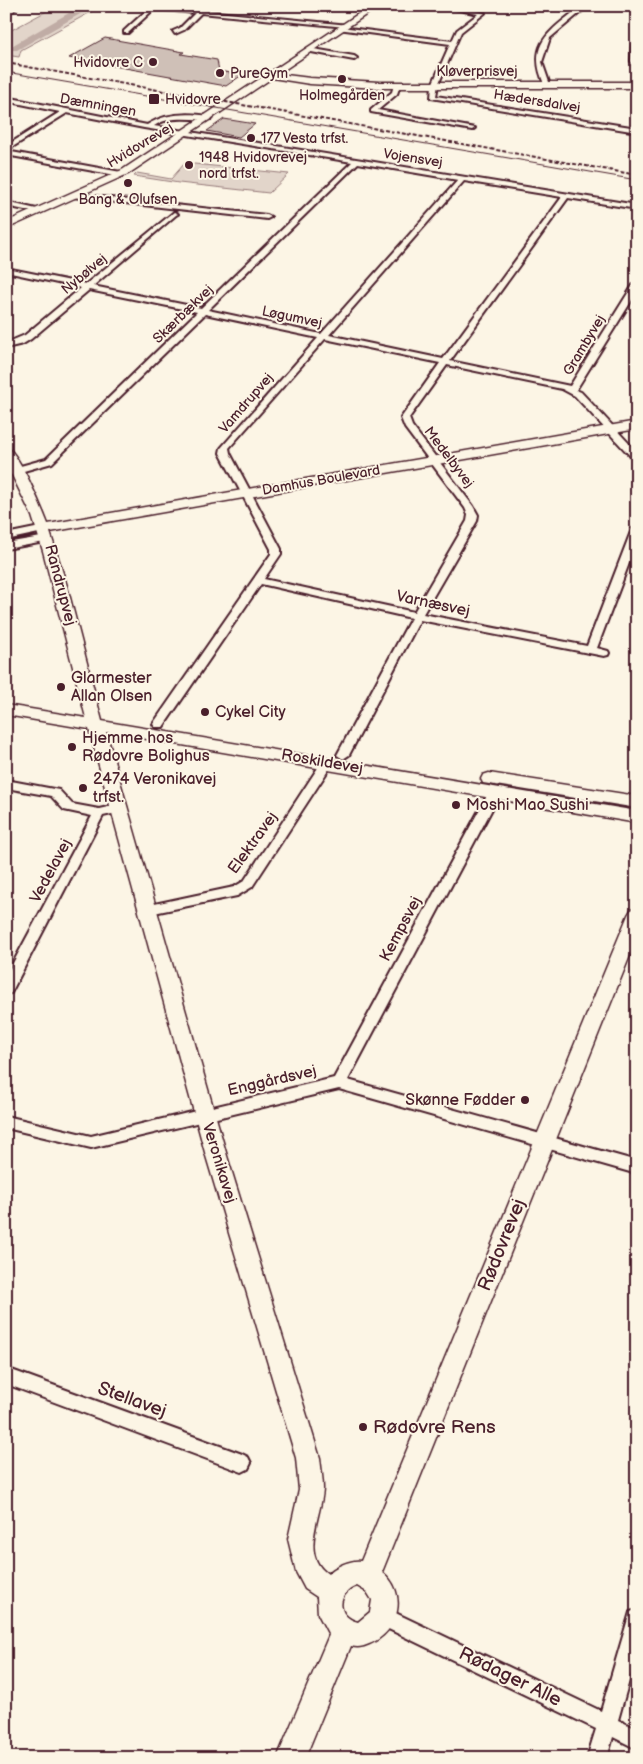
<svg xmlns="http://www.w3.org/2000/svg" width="643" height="1764" viewBox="0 0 643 1764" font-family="'Balsamiq Sans',sans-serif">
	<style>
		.green { fill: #e2d5ca; stroke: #967a7a }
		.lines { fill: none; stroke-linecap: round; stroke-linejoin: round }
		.river { fill: #c0aca5; fill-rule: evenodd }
		.building { fill: #cfc0b7; stroke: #4a1f2b }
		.street-casing { stroke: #4a1f2b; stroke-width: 4 }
		.secondary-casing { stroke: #4a1f2b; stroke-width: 3 }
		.street { fill: #fcf5e5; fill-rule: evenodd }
		.secondary { fill: #fcf5e5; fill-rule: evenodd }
		.tram { stroke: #4a1f2b; stroke-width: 1 }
		.rail { stroke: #4a1f2b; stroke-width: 2; stroke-dasharray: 4 2; stroke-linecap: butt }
		.poi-dot { fill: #4a1f2b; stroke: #fcf5e5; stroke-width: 2 }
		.labels { text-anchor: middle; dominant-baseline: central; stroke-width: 4; stroke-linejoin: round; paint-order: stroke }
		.far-poi-label { font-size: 14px; fill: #4a1f2b; stroke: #fcf5e5; text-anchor: start }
		.far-street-label { font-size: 14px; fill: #4a1f2b; stroke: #fcf5e5 }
		.street-label { font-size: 16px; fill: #4a1f2b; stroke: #fcf5e5 }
		.poi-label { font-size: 16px; fill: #4a1f2b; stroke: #fcf5e5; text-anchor: start }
		.near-street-label { font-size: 19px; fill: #4a1f2b; stroke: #fcf5e5 }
		.near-poi-label { font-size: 19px; fill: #4a1f2b; stroke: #fcf5e5; text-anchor: start }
	</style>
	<rect width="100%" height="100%" fill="#fcf5e5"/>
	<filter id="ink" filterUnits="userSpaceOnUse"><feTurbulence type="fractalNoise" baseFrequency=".02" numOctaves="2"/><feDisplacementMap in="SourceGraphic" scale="10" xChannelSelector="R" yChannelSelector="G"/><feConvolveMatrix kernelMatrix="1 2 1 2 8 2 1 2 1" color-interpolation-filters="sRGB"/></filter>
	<g filter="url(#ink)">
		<path class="green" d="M56,6H102L21,50L19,57L6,55V33Z
			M185,163L289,174L269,193L179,183L134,176L137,173L171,179Z"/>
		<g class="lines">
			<path class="river" d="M81,6H94L17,50H9L8,48Z"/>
		</g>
		<path class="building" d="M105,38L184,52L181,54L217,60L219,71L242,75L226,86L69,58Z
			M224,119L255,124L239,137L207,131Z"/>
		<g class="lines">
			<defs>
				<path id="street" d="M12,6H19L6,16V11Z
					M133,6H157L349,25L346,27L201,13L184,30L175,34L173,31L180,28L195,13L154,9L128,33H124V31L148,9Z
					M442,6H455L485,13L461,32L438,85L436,96L637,128V132L431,98L432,85L450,44L338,29L341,27L452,41L457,30L478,14Z
					M581,6H588L550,38L542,62L550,85L545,86C525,43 551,31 581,6Z
					M637,41V71L631,61L632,45Z
					M308,48L354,56L357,58L354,60L306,51Z
					M397,83L400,85L397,94L378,110L475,128L472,130L371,112V110L392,92L394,85Z
					M6,97L147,125C165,113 189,113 209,116L212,118L211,119C192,121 172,114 154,126L637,205V209L568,198L450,361L570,386L633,285L637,283V292L576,390L581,392L637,452V461L634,460L575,396L562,389L447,365L409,418L412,426L473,506L478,515L477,521L423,614L587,646L632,529L637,526V542L597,648L608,651L609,653L608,655L604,656L420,620L349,755L343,759L337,755L411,618L261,584L163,727H155L153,724L155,721L271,554V549L220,453L221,448L318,338L205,314L52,463L6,476V470L46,459L197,312L89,290L31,339L23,344L6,348V343L25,335L81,288L6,272V268L86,284L174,212L178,214L176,215L93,286L201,308L352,162L144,128L67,113L6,151V146L60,112L6,101ZM358,163L458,180L321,334L208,310ZM464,181L562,197L443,359L329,335ZM325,339L440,363L401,418L405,428L465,508L468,515L467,521L414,612L264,579L281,554V549L230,453L229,448Z
					M6,151L121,172L124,174L121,176L6,155Z
					M74,194L267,215L271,217L267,219L72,197L71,196Z
					M6,202L41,210L43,211L39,213L6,206Z
					M45,526L50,529L48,531L6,540V534Z
					M47,536L50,537V541L6,549V543Z
					M327,759L333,763L252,887L237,896L149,914L145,912L143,909L145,906L234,887L244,881L323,760Z
					M6,780L59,790L72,804L99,809L121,804L127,808L125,811L103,816L11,993L6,994V976L92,816L64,810L51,796L6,788Z
					M495,788L501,792L348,1080L637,1161V1174L339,1089L91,1148L6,1128V1116L91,1136L334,1078L489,792Z
					M6,1368L242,1454L248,1457L251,1463L248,1469L242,1472L6,1384Z
					M383,1607L601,1711L628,1619L630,1612L637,1610V1652L618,1720L637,1729V1749L613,1737L607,1758H587L596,1729L376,1623L374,1616L376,1609Z"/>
				<path id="secondary" d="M370,6H379L278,74L310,78L379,82H637V88H379L310,84L272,78L128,174L6,229V222L122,170L264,76L265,73H269Z
					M637,421V429L50,532L67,586L102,721L637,811V823L106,732L227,1156L320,1458C321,1468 323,1479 323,1489C322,1515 299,1555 328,1574C334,1567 352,1559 361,1561L628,915L631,910L637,908V938L382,1572C409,1593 399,1632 369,1644C362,1647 358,1648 351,1646L305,1758H277L329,1635L318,1614L317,1597L305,1589L296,1572L288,1539L299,1490L296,1458L206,1156L89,729L6,715V705L86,718L43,551L32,516L6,463V447C18,450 43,511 48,524ZM357,1586L367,1592L372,1600L370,1612L358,1622C336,1617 336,1593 357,1586Z
					M489,773L637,796V808L483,783L481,779L483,775Z"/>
			</defs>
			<use href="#street" class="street-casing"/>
			<use href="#secondary" class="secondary-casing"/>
			<use href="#street" class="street"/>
			<use href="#secondary" class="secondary"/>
			<path class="tram" d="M6,72L637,180"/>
			<path class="rail" d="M6,63L637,175"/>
		</g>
	</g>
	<g class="poi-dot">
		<circle cx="153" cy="62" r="5"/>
		<circle cx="220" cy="73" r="5"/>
		<circle cx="342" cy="79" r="5"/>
		<rect x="148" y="93" width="12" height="12" rx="2.5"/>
		<circle cx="251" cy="138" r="5"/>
		<circle cx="189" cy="165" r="5"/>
		<circle cx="128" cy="183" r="5"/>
		<circle cx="61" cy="687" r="5"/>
		<circle cx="205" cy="712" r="5"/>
		<circle cx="72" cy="747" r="5"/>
		<circle cx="83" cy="788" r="5"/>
		<circle cx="456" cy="805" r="5"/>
		<circle cx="525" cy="1100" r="5"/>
		<circle cx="363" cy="1427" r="5"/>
	</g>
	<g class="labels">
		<g class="far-poi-label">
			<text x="143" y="62" text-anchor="end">Hvidovre C</text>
			<text x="230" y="73">PureGym</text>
			<text x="342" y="95" text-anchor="middle">Holmegården</text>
			<text x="165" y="99">Hvidovre</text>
			<text x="261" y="138">177 Vesta trfst.</text>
			<text x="199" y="157">1948 Hvidovrevej<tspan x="199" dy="16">nord trfst.</tspan></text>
			<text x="128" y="199" text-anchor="middle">Bang &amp; Olufsen</text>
		</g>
		<g class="far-street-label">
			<text x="477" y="71">Kløverprisvej</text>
			<text transform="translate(537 101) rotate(9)">Hædersdalvej</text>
			<text transform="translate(98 105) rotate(10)">Dæmningen</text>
			<text transform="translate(140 145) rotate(-31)">Hvidovrevej</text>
			<text transform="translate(413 158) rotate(9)">Vojensvej</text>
			<text transform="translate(84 274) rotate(-40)">Nybølvej</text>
			<text transform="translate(183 314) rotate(-44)">Skærbækvej</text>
			<text transform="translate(292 317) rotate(12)">Løgumvej</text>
			<text transform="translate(584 345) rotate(-59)">Grambyvej</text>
			<text transform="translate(246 403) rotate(-49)">Vamdrupvej</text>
			<text transform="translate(449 457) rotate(53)">Medelbyvej</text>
			<text transform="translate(321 480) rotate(-10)">Damhus Boulevard</text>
		</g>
		<g class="street-label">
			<text transform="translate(60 585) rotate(75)">Randrupvej</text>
			<text transform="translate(433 604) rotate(12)">Varnæsvej</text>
			<text transform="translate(322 762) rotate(10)">Roskildevej</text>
			<text transform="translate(253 843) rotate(-54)">Elektravej</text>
			<text transform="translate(51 871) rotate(-62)">Vedelavej</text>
			<text transform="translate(401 929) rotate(-62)">Kempsvej</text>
			<text transform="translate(272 1081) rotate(-13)">Enggårdsvej</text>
			<text transform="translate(219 1163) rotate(73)">Veronikavej</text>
		</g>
		<g class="poi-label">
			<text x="71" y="678">Glarmester<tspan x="71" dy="18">Allan Olsen</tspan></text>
			<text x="215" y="712">Cykel City</text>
			<text x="82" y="738">Hjemme hos<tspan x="82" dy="18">Rødovre Bolighus</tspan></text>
			<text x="93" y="779">2474 Veronikavej<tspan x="93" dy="18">trfst.</tspan></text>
			<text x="466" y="805">Moshi Mao Sushi</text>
			<text x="515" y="1100" text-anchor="end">Skønne Fødder</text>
		</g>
		<g class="near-street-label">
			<text transform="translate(502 1245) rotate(-68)">Rødovrevej</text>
			<text transform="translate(132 1400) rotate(20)">Stellavej</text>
			<text transform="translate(510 1677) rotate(26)">Rødager Alle</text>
		</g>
		<g class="near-poi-label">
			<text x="373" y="1427">Rødovre Rens</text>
		</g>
	</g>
	<rect width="643" height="1764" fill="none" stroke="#fcf5e5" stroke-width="25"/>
	<rect x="12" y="12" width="618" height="1739" fill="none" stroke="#4a1f2b" stroke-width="2" filter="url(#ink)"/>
</svg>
